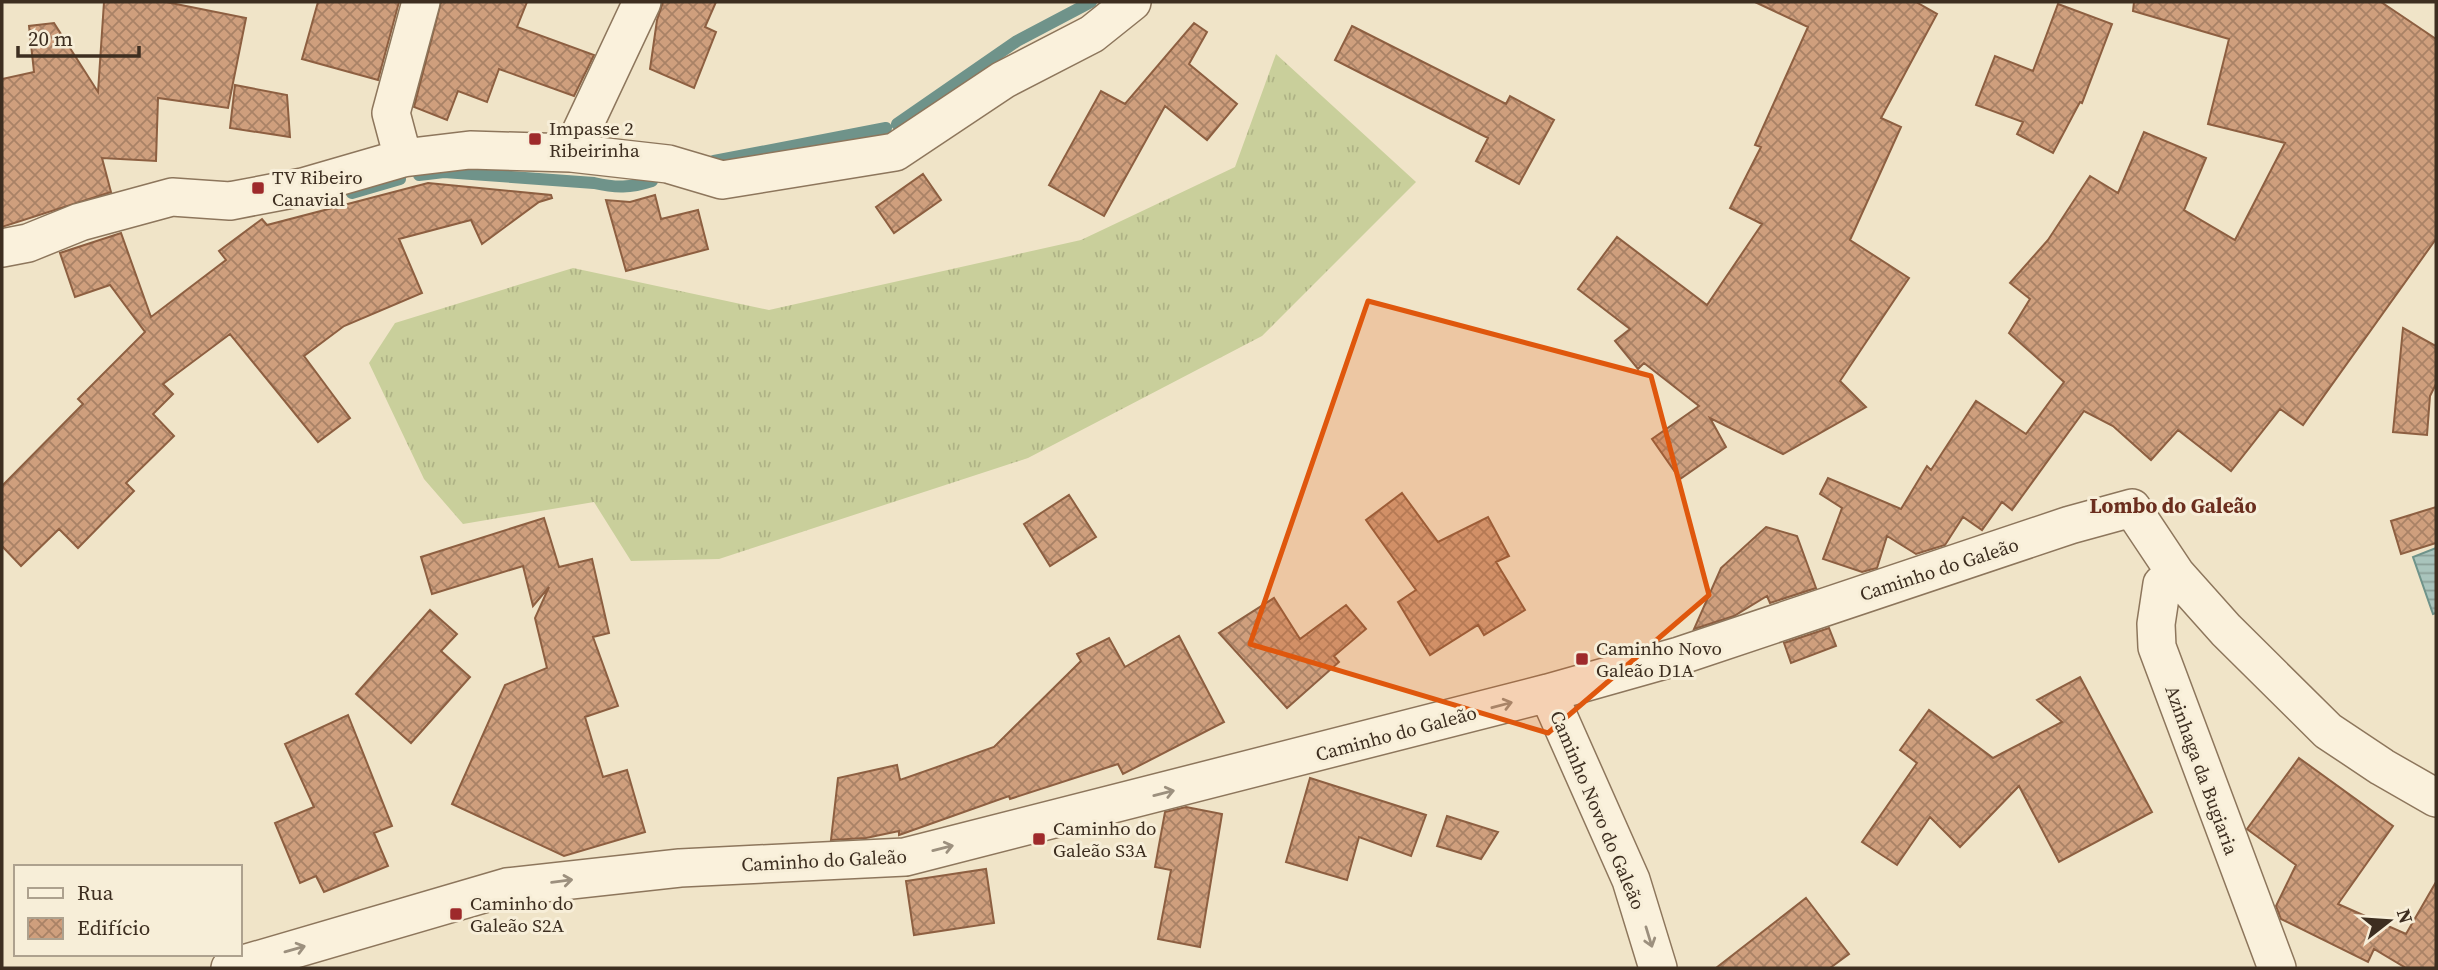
<svg xmlns="http://www.w3.org/2000/svg" width="2438" height="970" viewBox="0 0 2438 970" font-family="'Source Serif 4',serif">
	<style>
		.grass { fill: url(#grass-tufts) }
		.water { fill: url(#water-rules); stroke: #6f938a; stroke-width: 2 }
		.lines { fill: none; stroke-linecap: round; stroke-linejoin: round }
		.stream { stroke: #6f938a; stroke-width: 12 }
		.building { fill: url(#building-cross-hatch); stroke: #8d5f41; stroke-width: 2 }
		.minor-casing { stroke: #8d765c; stroke-width: 40 }
		.minor { stroke: #faf1dc; stroke-width: 37 }
		.oneway { stroke: #9c907e }
		.marked { fill: #df570d; fill-opacity: 0.2; stroke: #df570d; stroke-width: 5; stroke-linejoin: round }
		.poi-dot { fill: #9e2a2b; stroke: #f7eed8; stroke-width: 2.5 }
		.labels { text-anchor: middle; dominant-baseline: central; stroke-width: 6; stroke-linejoin: round; paint-order: stroke }
		.poi-label { font-size: 19px; fill: #3d2e20; stroke: #f7eed8; text-anchor: start }
		.street-label { font-size: 19px; fill: #3d2e20; stroke: #f7eed8 }
		.neighbourhood-label { font-size: 21px; font-weight: bold; fill: #6b2e1e; stroke: #f7eed8 }
	</style>
	<defs>
		<pattern id="grass-tufts" width="24" height="20" patternUnits="userSpaceOnUse" patternTransform="scale(1.75)"><rect width="24" height="20" fill="#c9cf9b"/><path d="M3 7l-1-3M5 7V3M7 7l1-3M15 17l-1-3M17 17v-4M19 17l1-3" fill="none" stroke="#aeb285"/></pattern>
		<pattern id="water-rules" width="6" height="5" patternUnits="userSpaceOnUse" patternTransform="scale(1.75)"><rect width="6" height="5" fill="#a9c4bc"/><path d="M0 2.5h6" fill="none" stroke="#8ba098"/></pattern>
		<pattern id="building-cross-hatch" width="8" height="8" patternUnits="userSpaceOnUse" patternTransform="scale(1.75)"><rect width="8" height="8" fill="#cf9f7d"/><path d="M0 0l8 8M0 8l8-8" fill="none" stroke="#a98266"/></pattern>
	</defs>
	<rect width="100%" height="100%" fill="#f0e4c8"/>
	<path class="grass" d="M1276,54L1416,182L1262,336L1028,458L719,559L631,561L594,502L463,524L424,479L369,363L395,323L573,268L769,310L1081,240L1235,167Z"/>
	<path class="water" d="M2436,548V613L2433,614L2413,557Z"/>
	<g class="lines">
		<path class="stream" d="M897,124L1017,41L1091,2
			M714,161L886,128
			M419,175L444,172L594,183C616,188 630,188 652,181
			M352,193L400,179"/>
	</g>
	<path class="building" d="M104,2H166L246,18L228,108L158,98L156,161L102,158L111,192L2,227V79L34,72L29,26L54,23L98,92Z
		M318,2H399L378,80L302,59Z
		M441,2H527L517,27L594,55L574,96L499,69L487,102L458,91L447,120L414,107Z
		M663,2H716L705,27L716,32L694,88L650,69L657,20Z
		M1755,2H1916L1937,14L1881,118L1901,127L1850,240L1909,278L1840,381L1866,407L1783,454L1710,418L1726,447L1680,479L1652,439L1699,406L1644,363L1638,369L1615,341L1630,329L1578,289L1617,237L1707,305L1762,224L1730,208L1761,147L1755,145L1808,27Z
		M2134,2H2381L2436,39V239L2303,425L2280,409L2231,471L2178,430L2151,460L2113,426L2084,411L2012,510L2002,502L1982,530L1963,517L1945,545L1916,554L1887,536L1877,568L1862,572L1823,559L1842,508L1820,494L1828,478L1901,509L1927,466L1931,470L1976,401L2026,434L2064,382L2009,333L2030,299L2010,283L2048,240L2090,176L2118,193L2144,132L2206,158L2184,210L2235,240L2285,143L2208,124L2229,39L2133,11Z
		M2058,4L2112,24L2082,103L2080,102L2053,153L2017,134L2023,122L1976,105L1995,56L2033,71Z
		M1194,23L1207,32L1189,64L1237,104L1207,140L1165,106L1104,216L1049,185L1101,91L1125,104Z
		M1352,26L1506,104L1510,96L1554,120L1519,184L1476,161L1488,138L1335,60Z
		M235,85L287,95L290,137L230,128Z
		M923,174L941,200L894,233L876,207Z
		M428,183L551,195L552,198L539,202L482,244L471,220L399,239L422,293L344,326L304,356L350,418L318,442L230,334L163,384L173,394L153,414L174,436L126,483L134,491L78,548L59,529L21,566L2,546V486L83,404L78,399L145,332L110,285L75,297L60,253L121,233L151,317L226,260L219,251L262,219L267,225Z
		M655,195L661,219L698,210L708,249L626,271L606,200L630,202Z
		M2403,328L2436,346V384L2430,396L2427,435L2393,432Z
		M1402,493L1438,542L1488,517L1509,556L1496,562L1525,610L1484,635L1478,625L1430,655L1398,602L1416,590L1366,520Z
		M1069,495L1096,537L1050,566L1024,524Z
		M2436,507V543L2401,554L2391,521Z
		M544,518L559,567L592,559L609,633L593,637L618,706L585,717L603,777L627,770L645,832L564,856L452,804L505,685L547,668L535,618L549,587L533,606L523,566L432,594L421,557Z
		M1766,527L1797,536L1816,588L1770,603L1767,596L1734,616L1694,629L1721,568Z
		M1274,598L1300,639L1346,605L1366,629L1334,656L1339,662L1287,708L1219,633Z
		M430,610L457,634L441,651L470,677L411,743L356,694Z
		M1829,628L1836,646L1791,663L1784,643Z
		M1179,636L1224,722L1123,774L1118,764L1010,799L1009,796L899,835V831L866,838L831,840L838,778L897,765L900,780L994,747L1081,661L1077,654L1109,638L1125,667Z
		M2080,677L2152,812L2059,862L2019,786L1960,847L1930,817L1897,865L1862,842L1917,763L1900,750L1929,710L1993,758L2062,722L2037,700Z
		M348,715L392,826L374,833L388,866L324,892L316,876L300,883L275,823L314,807L285,744Z
		M2299,758L2393,826L2338,904L2406,934L2436,882V968H2406L2374,949L2368,962L2281,919L2276,906L2296,865L2247,829Z
		M1310,778L1426,815L1411,856L1359,837L1347,880L1286,862Z
		M1186,807L1222,814L1200,947L1158,939L1171,870L1155,867L1165,812Z
		M1447,816L1498,832L1481,859L1437,846Z
		M986,869L994,923L914,935L906,881Z
		M1806,898L1849,954L1830,968H1716Z"/>
	<g class="lines">
		<defs>
			<path id="minor" d="M571,153L642,2
				M403,158L391,113L421,2
				M2,248L28,243L80,222L172,197L230,201L303,187L403,158L470,150L571,153L668,164L722,180L895,152L1003,80L1092,34L1132,2
				M2176,574L2162,584L2156,624L2157,647L2277,968
				M1548,693L1631,880L1658,968
				M230,968L507,887L680,868L905,857L1548,693L1679,656L2070,525L2132,508L2176,574L2226,630L2328,731L2382,767L2436,798"/>
		</defs>
		<use href="#minor" class="minor-casing"/>
		<use href="#minor" class="minor"/>
	</g>
	<defs><path id="oneway-shaft" d="M-6 0H5M1.5-3L5.5 0L1.5 3" fill="none" stroke-width="1.6" stroke-linecap="round" stroke-linejoin="round" transform="scale(1.75)"/></defs>
	<g class="oneway">
		<use href="#oneway-shaft" transform="translate(1502 705) rotate(-15)"/>
		<use href="#oneway-shaft" transform="translate(1164 793) rotate(-14)"/>
		<use href="#oneway-shaft" transform="translate(943 848) rotate(-14)"/>
		<use href="#oneway-shaft" transform="translate(562 881) rotate(-7)"/>
		<use href="#oneway-shaft" transform="translate(1649 937) rotate(73)"/>
		<use href="#oneway-shaft" transform="translate(295 949) rotate(-16)"/>
	</g>
	<path class="marked" d="M1368,301L1651,376L1709,595L1548,733L1250,644Z"/>
	<g class="poi-dot">
		<rect x="528" y="132" width="14" height="14" rx="3.5"/>
		<rect x="251" y="181" width="14" height="14" rx="3.5"/>
		<rect x="1575" y="652" width="14" height="14" rx="3.5"/>
		<rect x="1032" y="832" width="14" height="14" rx="3.5"/>
		<rect x="449" y="907" width="14" height="14" rx="3.5"/>
	</g>
	<g class="labels">
		<g class="poi-label">
			<text x="549" y="128">Impasse 2<tspan x="549" dy="22">Ribeirinha</tspan></text>
			<text x="272" y="177">TV Ribeiro<tspan x="272" dy="22">Canavial</tspan></text>
			<text x="1596" y="648">Caminho Novo<tspan x="1596" dy="22">Galeão D1A</tspan></text>
			<text x="1053" y="828">Caminho do<tspan x="1053" dy="22">Galeão S3A</tspan></text>
			<text x="470" y="903">Caminho do<tspan x="470" dy="22">Galeão S2A</tspan></text>
		</g>
		<g class="street-label">
			<text transform="translate(1939 569) rotate(-18)">Caminho do Galeão</text>
			<text transform="translate(1396 733) rotate(-15)">Caminho do Galeão</text>
			<text transform="translate(2202 770) rotate(70)">Azinhaga da Bugiaria</text>
			<text transform="translate(1598 810) rotate(67)">Caminho Novo do Galeão</text>
			<text transform="translate(824 860) rotate(-3)">Caminho do Galeão</text>
		</g>
		<g class="neighbourhood-label">
			<text x="2173" y="505">Lombo do Galeão</text>
		</g>
	</g>
	<rect width="2438" height="970" fill="none" stroke="#3d2e20" stroke-width="7"/>
	<rect x="14" y="865" width="228" height="91" fill="#f7eed8" stroke="#ada18e" stroke-width="2"/>
	<rect x="28" y="888" width="35" height="10" fill="#faf1dc" stroke="#ada18e" stroke-width="2"/>
	<text x="77" y="900" font-size="21" fill="#3d2e20">Rua</text>
	<rect x="28" y="918" width="35" height="21" fill="url(#building-cross-hatch)" stroke="#ada18e" stroke-width="2"/>
	<text x="77" y="935" font-size="21" fill="#3d2e20">Edifício</text>
	<g transform="translate(2389 921) rotate(73)" stroke="#f7eed8" stroke-width="5" paint-order="stroke">
	<path d="M0-5L12 26L0 18L-12 26Z" fill="#3d2e20"/>
	<text y="-10" font-size="19" font-weight="bold" text-anchor="middle" fill="#3d2e20">N</text>
	</g>
	<path d="M18 46v10h121v-10" fill="none" stroke="#3d2e20" stroke-width="3.5"/>
	<text x="28" y="46" font-size="21" fill="#3d2e20" stroke="#f7eed8" stroke-width="5" paint-order="stroke">20 m</text>
</svg>
